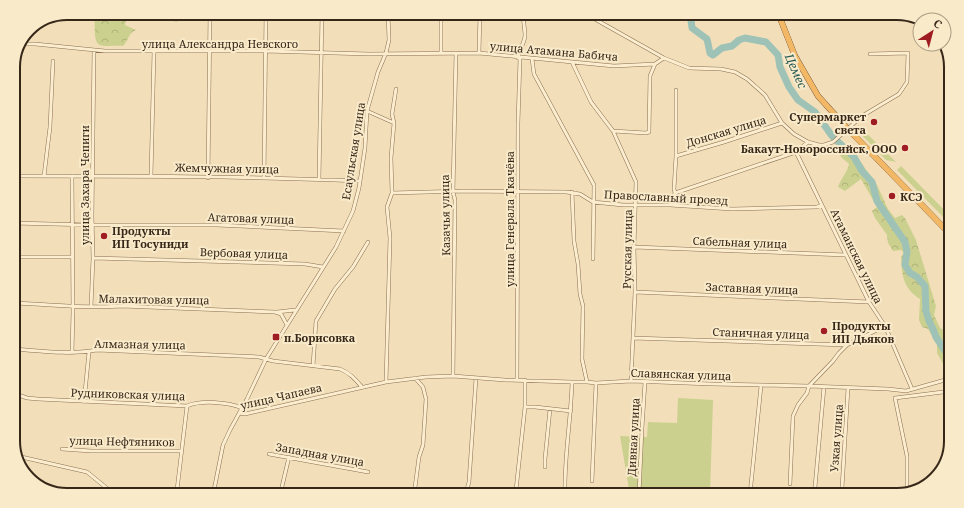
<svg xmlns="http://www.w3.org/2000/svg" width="964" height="508" viewBox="0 0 964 508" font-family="'Noto Serif',serif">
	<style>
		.green { fill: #cbd08e }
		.forest { fill: url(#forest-crowns) }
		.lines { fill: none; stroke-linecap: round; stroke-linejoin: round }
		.river { stroke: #9fc2b7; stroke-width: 7 }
		.minor-casing { stroke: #8a6f53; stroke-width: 4 }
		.trunk-casing { stroke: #573c28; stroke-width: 6 }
		.minor { stroke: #fcedce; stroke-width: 3 }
		.trunk { stroke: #f3b866; stroke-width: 5.5 }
		.poi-dot { fill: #9f1d22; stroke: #f9eaca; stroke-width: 1.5 }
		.labels { text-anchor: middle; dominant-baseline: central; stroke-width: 4; stroke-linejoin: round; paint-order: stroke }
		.street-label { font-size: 11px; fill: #372719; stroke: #f9eaca }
		.poi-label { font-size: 11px; font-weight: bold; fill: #372719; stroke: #f9eaca; text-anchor: start }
		.water-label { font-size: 12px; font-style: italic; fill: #275954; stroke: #f9eaca }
		.rim { fill: none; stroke: #372719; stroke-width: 2 }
	</style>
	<defs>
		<pattern id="forest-crowns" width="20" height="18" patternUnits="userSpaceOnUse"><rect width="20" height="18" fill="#cbd08e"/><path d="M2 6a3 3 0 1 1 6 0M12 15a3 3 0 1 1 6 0" fill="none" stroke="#afb37a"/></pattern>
	</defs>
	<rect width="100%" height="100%" fill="#f2dfba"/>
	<path class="green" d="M858,125L896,162L886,160L858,131Z
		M901,166L951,217V225L897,170Z
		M678,398L713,400L710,495H630L620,436L647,437L648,422L677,423Z"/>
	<path class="forest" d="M93,13H136L127,15L125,25L136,30C128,33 129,40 123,46C116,45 106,47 100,45C92,42 96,22 94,14Z
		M141,13H178L180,18L177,22Z
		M843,144H848L877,185L888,209L895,218L902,215L905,218L916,240L936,306L934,315L940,328L946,332L951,345V378L937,353V344L928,329L922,327L919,320L920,299C903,288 902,276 901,257L904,253L901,250L893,251L888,243L887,235L875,218L872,211L877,207L861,179L845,191L838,187C841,178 847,173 849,164L842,158L838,152L839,146Z"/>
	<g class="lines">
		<path class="river" d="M690,13L692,28L707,39L710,53L713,55L722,48L732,46L739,40L745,38L766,42L778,55L780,67L789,87L798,100L815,112L832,136L854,157L862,171L872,182L877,201L905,242L907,252L905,265L910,273L917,277L925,286L926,311L929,321L933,329L936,337L951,360"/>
		<defs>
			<path id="minor" d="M584,13L664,58L689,68L721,69L735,72L747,79L765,95L782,123L794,134L808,142L819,145H824L833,142L862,116L899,94L907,82L908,53L870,54
				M22,44H35L105,51H265L369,54L479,53L614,66L655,64L664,58
				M479,53L480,13
				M441,54V13
				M518,58C519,50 524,44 525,36C525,29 523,20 523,13
				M532,59L534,74L594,185L593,259
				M572,62L591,102L613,131L636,182L634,247L635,292L631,381
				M367,111L394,123
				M613,131L646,133L649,132L650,76L655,64
				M796,152L869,302L885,326L912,389
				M676,156L724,142L782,123
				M13,176C129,176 245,176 360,181
				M44,176L50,127L53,61
				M72,176L73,311L72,353
				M151,176L154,51
				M264,177L266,13
				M208,178L210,13
				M319,179L322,13
				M572,192L574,241L578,264L580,294L583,306L582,359L587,382
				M392,193L464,191L566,192L580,194L593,202L623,205H670L732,209L817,207L822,205
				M675,193L674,189L676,156V90
				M670,205L675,193L796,152L808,142
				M13,223L92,225H217L344,231
				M634,247L846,255
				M13,257H72
				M93,258L305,264L323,267
				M635,292L869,302
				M13,303C50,304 86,309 122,306L275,312L281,314L287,325
				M91,307L93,258L92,216L94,50
				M277,312L295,310
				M633,338L847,345L885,326
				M13,349C41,351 69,355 97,350L259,357L273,361L340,369C350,373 355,379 362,387
				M313,366L316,321L335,289L353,267L368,242
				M453,376L455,200L453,192L456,53
				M517,380L518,123L520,58
				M525,380V407H535L571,411
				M386,382L390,238L387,207L392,193L391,158L394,123L392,114L396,89
				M13,393L27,398L38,399L187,406C201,400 228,402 242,408
				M84,402L89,352
				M239,413L245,414L386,382L426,377L453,376L505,380L572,382H587L596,383L631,381L712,384L809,386L888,389L906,391L945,380
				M62,449L91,451H181
				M269,454L368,472
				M17,456L87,472L109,490L130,495
				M545,467V459L550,409
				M592,481L596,383
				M790,484L793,416L798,405L807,393L809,386L833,361L839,353L847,345
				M842,488L848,388
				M516,490L525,407
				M907,492V456L895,398L951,391
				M633,494L655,495
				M639,494L642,428L645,382
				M750,494L761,386
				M165,495L175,493L177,490L187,406
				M213,495L223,445L230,430L247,399L266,359L336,247L353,211L359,188L365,148L367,111L378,72L386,53L389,40L388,13
				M280,495L289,457
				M414,495L419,457L423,445L426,399L423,387L415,378
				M462,495L467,489L469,482L476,378
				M500,495L501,491L504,490L524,491L527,495
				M565,495C564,457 571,420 572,382
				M812,495L815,487L824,387"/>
			<path id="trunk" d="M778,13L795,56L818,96L848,129L951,235"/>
		</defs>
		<use href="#minor" class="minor-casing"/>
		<use href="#trunk" class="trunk-casing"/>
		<use href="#minor" class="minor"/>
		<use href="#trunk" class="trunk"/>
	</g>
	<g class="poi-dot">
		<circle cx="874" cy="122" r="4"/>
		<circle cx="905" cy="148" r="4"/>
		<circle cx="892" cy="196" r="4"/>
		<circle cx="104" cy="236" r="4"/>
		<circle cx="824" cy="331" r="4"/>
		<rect x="272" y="333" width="8" height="8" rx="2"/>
	</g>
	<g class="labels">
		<g class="street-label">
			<text x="220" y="43">улица Александра Невского</text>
			<text transform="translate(554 51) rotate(5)">улица Атамана Бабича</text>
			<text transform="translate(726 131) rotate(-17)">Донская улица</text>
			<text transform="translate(353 151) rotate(-81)">Есаульская улица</text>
			<text transform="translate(227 168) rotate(1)">Жемчужная улица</text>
			<text transform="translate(84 185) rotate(-90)">улица Захара Чепиги</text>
			<text transform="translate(666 197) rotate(3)">Православный проезд</text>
			<text transform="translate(445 215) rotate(-91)">Казачья улица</text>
			<text transform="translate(251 218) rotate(2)">Агатовая улица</text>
			<text transform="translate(509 219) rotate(-90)">улица Генерала Ткачёва</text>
			<text transform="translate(740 242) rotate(2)">Сабельная улица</text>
			<text transform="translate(627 249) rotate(-89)">Русская улица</text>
			<text transform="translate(244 253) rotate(2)">Вербовая улица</text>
			<text transform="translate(857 256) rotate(64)">Атаманская улица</text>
			<text transform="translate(752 288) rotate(2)">Заставная улица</text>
			<text transform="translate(154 299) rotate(1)">Малахитовая улица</text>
			<text transform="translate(761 333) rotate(2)">Станичная улица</text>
			<text transform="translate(140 344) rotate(1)">Алмазная улица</text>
			<text transform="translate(681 374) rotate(2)">Славянская улица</text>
			<text transform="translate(128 394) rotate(2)">Рудниковская улица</text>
			<text transform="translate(281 396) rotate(-13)">улица Чапаева</text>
			<text transform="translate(633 437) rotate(-87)">Дивная улица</text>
			<text transform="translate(836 438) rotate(-86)">Узкая улица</text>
			<text transform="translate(122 441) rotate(1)">улица Нефтяников</text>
			<text transform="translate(320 454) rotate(10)">Западная улица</text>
		</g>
		<g class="poi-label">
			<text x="866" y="116" text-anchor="end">Супермаркет<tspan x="866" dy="13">света</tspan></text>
			<text x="897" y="148" text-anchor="end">Бакаут-Новороссийск, ООО</text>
			<text x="900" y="196">КСЭ</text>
			<text x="112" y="230">Продукты<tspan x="112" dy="13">ИП Тосуниди</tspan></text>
			<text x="832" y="325">Продукты<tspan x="832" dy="13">ИП Дьяков</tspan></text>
			<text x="284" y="337">п.Борисовка</text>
		</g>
		<g class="water-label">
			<text transform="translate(796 71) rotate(66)">Цемес</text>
		</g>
	</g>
	<path d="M0 0H964V508H0ZM67 20H897A47 47 0 0 1 944 67V441A47 47 0 0 1 897 488H67A47 47 0 0 1 20 441V67A47 47 0 0 1 67 20Z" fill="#f9eaca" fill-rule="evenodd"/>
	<path class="rim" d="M67 20H897A47 47 0 0 1 944 67V441A47 47 0 0 1 897 488H67A47 47 0 0 1 20 441V67A47 47 0 0 1 67 20Z"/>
	<g transform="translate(932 32) rotate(36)"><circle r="19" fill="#f9eaca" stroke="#ab9c83"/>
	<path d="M0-3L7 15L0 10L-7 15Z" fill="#9f1d22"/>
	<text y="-6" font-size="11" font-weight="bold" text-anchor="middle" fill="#372719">С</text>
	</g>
</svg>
